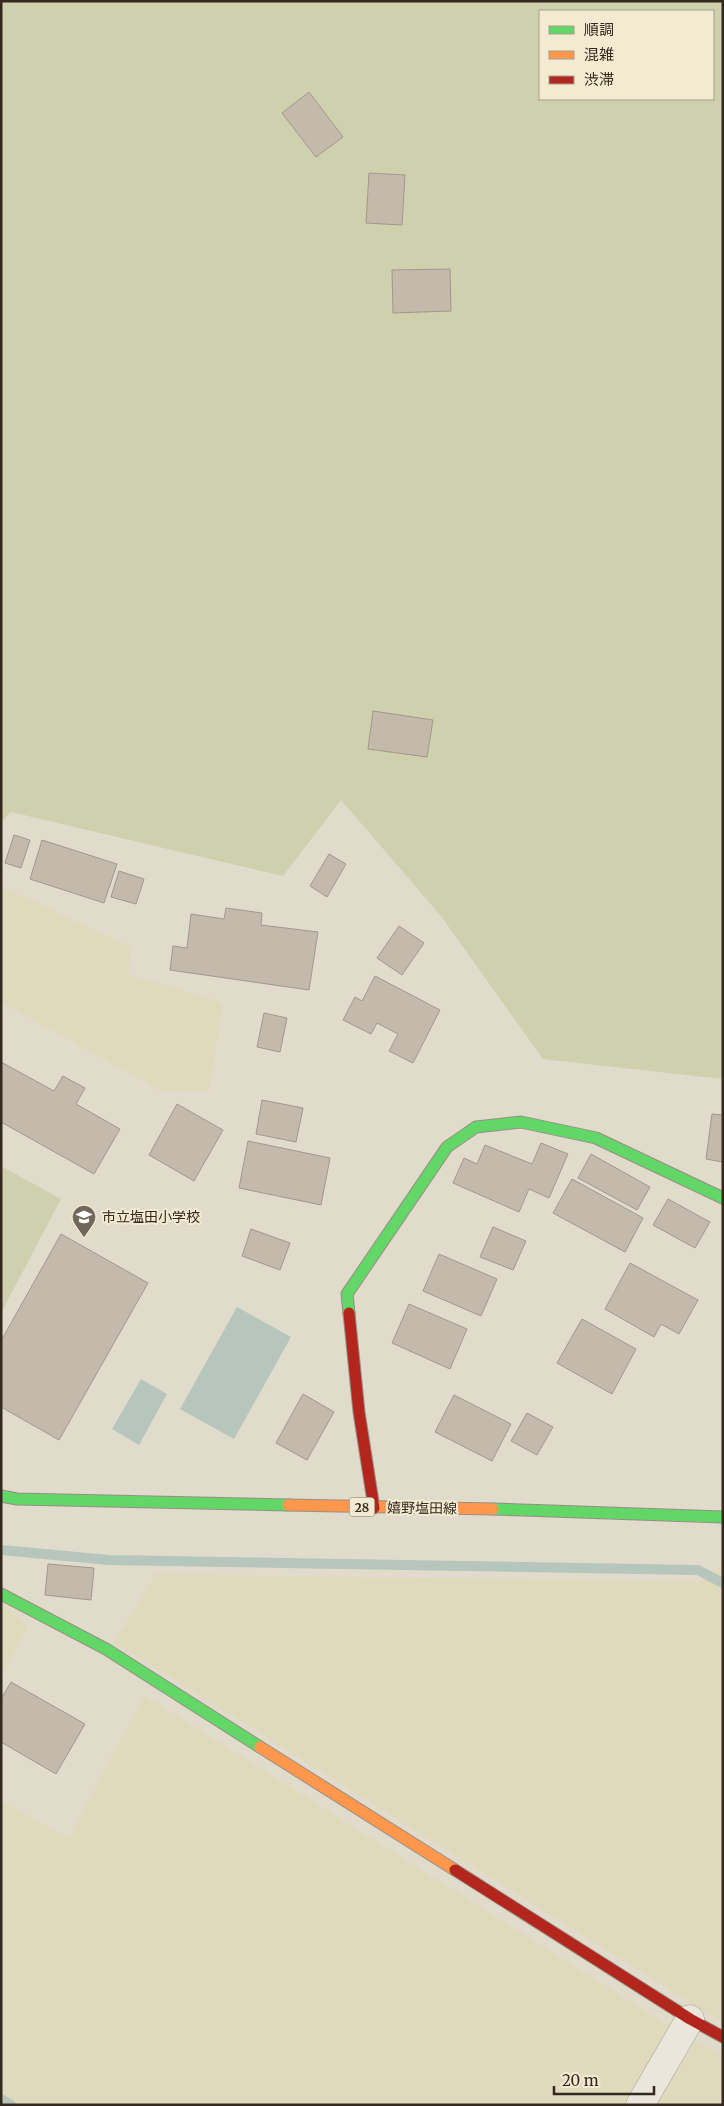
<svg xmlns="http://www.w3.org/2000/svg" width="724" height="2106" viewBox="0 0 724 2106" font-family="Merriweather,'Noto Sans JP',serif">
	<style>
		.farmland { fill: #e0dabc }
		.green { fill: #cfd0ae; fill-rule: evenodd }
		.water { fill: #b6c6bc }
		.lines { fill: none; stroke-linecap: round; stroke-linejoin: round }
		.stream { stroke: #b6c6bc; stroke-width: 10 }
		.building { fill: #c4baac; stroke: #a1978b }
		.street-casing { stroke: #a6a094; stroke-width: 29 }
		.fast-casing { stroke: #968f84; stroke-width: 13 }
		.slow-casing { stroke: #968f84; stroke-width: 13 }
		.jam-casing { stroke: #968f84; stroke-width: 13 }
		.street { stroke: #eae6dc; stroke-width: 28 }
		.fast { stroke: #63d668; stroke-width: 11 }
		.slow { stroke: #ff974d; stroke-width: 11 }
		.jam { stroke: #b3261e; stroke-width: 11 }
		.labels { text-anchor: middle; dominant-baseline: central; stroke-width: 4; stroke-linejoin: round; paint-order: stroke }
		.shield { fill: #f2ead1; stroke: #6c6354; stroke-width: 1 }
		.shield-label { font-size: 12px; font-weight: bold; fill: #33291e }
		.poi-label { font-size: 14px; fill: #33291e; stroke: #f2ead1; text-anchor: start }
		.street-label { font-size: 14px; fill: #33291e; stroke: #f2ead1 }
	</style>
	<rect width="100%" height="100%" fill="#e1dbcb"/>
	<path class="farmland" d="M1,886L131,947L128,974L223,1003L209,1091H161L1,1002Z
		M723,1564V2023L114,1642L156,1574L698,1582Z
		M1,1602L28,1626L1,1677Z
		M144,1695L671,2027L624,2105H1V1801L69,1838Z
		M695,2040L723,2055V2105H657Z"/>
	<path class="green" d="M1,1H723V1079L543,1059L441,916L341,800L283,876L11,812L1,822ZM540,11H713V99H540Z
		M1,1166L61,1199L1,1313Z"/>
	<path class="water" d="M237,1307L291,1337L234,1439L180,1409Z
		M141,1379L167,1394L139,1445L112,1429Z"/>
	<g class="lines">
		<path class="stream" d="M1,1550L109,1560L698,1570L723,1583
			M1,2099L11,2105"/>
	</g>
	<path class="building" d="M309,92L343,137L316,157L282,113Z
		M369,173L405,175L402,225L366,223Z
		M450,269L451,311L393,313L392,270Z
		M373,711L433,720L427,757L368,749Z
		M14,835L30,840L21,868L5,863Z
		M42,840L117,864L104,903L30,879Z
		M329,854L346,864L327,897L310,886Z
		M119,871L144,879L136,904L111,897Z
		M226,908L262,913L261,925L318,932L309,990L170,970L173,946L187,948L191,914L224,919Z
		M399,926L424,943L402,975L377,958Z
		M375,976L440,1010L413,1063L389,1051L398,1034L377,1023L371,1034L343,1020L355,997L362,1001Z
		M264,1013L287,1018L280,1052L257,1047Z
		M1,1062L54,1091L63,1076L85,1088L76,1104L120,1129L94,1174L1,1122Z
		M262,1100L303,1108L296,1142L256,1134Z
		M177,1104L223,1130L194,1181L149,1155Z
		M712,1114L723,1115V1162L706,1159Z
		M248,1141L330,1158L321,1205L239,1188Z
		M541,1143L568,1154L549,1198L529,1189L519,1212L453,1183L464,1158L477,1164L485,1145L532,1164Z
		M591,1154L650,1187L637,1210L578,1178Z
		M572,1179L643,1218L625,1252L553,1213Z
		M668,1199L710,1222L695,1248L653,1225Z
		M493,1227L526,1241L513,1270L480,1257Z
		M251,1229L290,1243L280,1270L242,1256Z
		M61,1234L148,1283L59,1440L1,1407V1341Z
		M439,1254L497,1279L481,1316L423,1291Z
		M630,1263L698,1300L679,1334L661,1324L654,1337L605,1309Z
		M409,1304L467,1329L450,1369L392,1343Z
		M582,1319L636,1349L612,1394L557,1363Z
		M303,1394L334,1412L307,1460L276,1443Z
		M454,1395L511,1424L492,1461L435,1432Z
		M527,1413L553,1427L537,1455L511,1441Z
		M48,1564L94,1568L91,1600L45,1595Z
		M11,1682L85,1724L56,1774L1,1742V1699Z"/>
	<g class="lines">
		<defs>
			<path id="street" d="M640,2105L690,2019"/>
			<path id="fast" d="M349,1313L347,1294L447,1147L476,1127L521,1122L596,1138L723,1198
				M1,1496L17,1499L288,1505
				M493,1509L723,1517
				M1,1594L106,1649L260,1747"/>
			<path id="slow" d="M288,1505L493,1509
				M260,1747L455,1870"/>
			<path id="jam" d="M349,1313L359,1412L374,1508
				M455,1870L690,2019L723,2037"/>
		</defs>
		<use href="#street" class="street-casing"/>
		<use href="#fast" class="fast-casing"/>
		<use href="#slow" class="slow-casing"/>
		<use href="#jam" class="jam-casing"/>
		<use href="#street" class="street"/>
		<use href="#fast" class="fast"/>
		<use href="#slow" class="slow"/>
		<use href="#jam" class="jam"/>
	</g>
	<defs>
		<symbol id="school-pin" viewBox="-11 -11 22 30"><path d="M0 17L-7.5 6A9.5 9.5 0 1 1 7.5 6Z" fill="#70675b" stroke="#f2ead1"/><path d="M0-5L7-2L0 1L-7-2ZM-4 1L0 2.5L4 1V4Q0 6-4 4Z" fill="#fff"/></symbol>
	</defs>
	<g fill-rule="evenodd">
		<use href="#school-pin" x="70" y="1203" width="28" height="38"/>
	</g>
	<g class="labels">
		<rect class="shield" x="349.5" y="1497.5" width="25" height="19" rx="4"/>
		<g class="shield-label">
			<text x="362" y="1507">28</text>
		</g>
		<g class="poi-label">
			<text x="102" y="1217">市立塩田小学校</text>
		</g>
		<g class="street-label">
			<text transform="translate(422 1508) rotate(1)">嬉野塩田線</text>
		</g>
	</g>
	<rect width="724" height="2106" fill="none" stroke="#33291e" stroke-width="5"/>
	<rect x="539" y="10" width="175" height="90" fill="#f2ead1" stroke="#a69d89"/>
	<rect x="549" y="26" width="25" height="8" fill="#63d668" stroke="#a69d89"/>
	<text x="584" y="35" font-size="15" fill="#33291e">順調</text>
	<rect x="549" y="51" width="25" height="8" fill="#ff974d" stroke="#a69d89"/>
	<text x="584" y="60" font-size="15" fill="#33291e">混雑</text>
	<rect x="549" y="76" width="25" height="8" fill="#b3261e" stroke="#a69d89"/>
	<text x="584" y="85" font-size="15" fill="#33291e">渋滞</text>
	<path d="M554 2086v8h100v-8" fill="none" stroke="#33291e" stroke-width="2.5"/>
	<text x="562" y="2086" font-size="15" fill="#33291e" stroke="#f2ead1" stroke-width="4" paint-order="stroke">20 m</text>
</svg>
